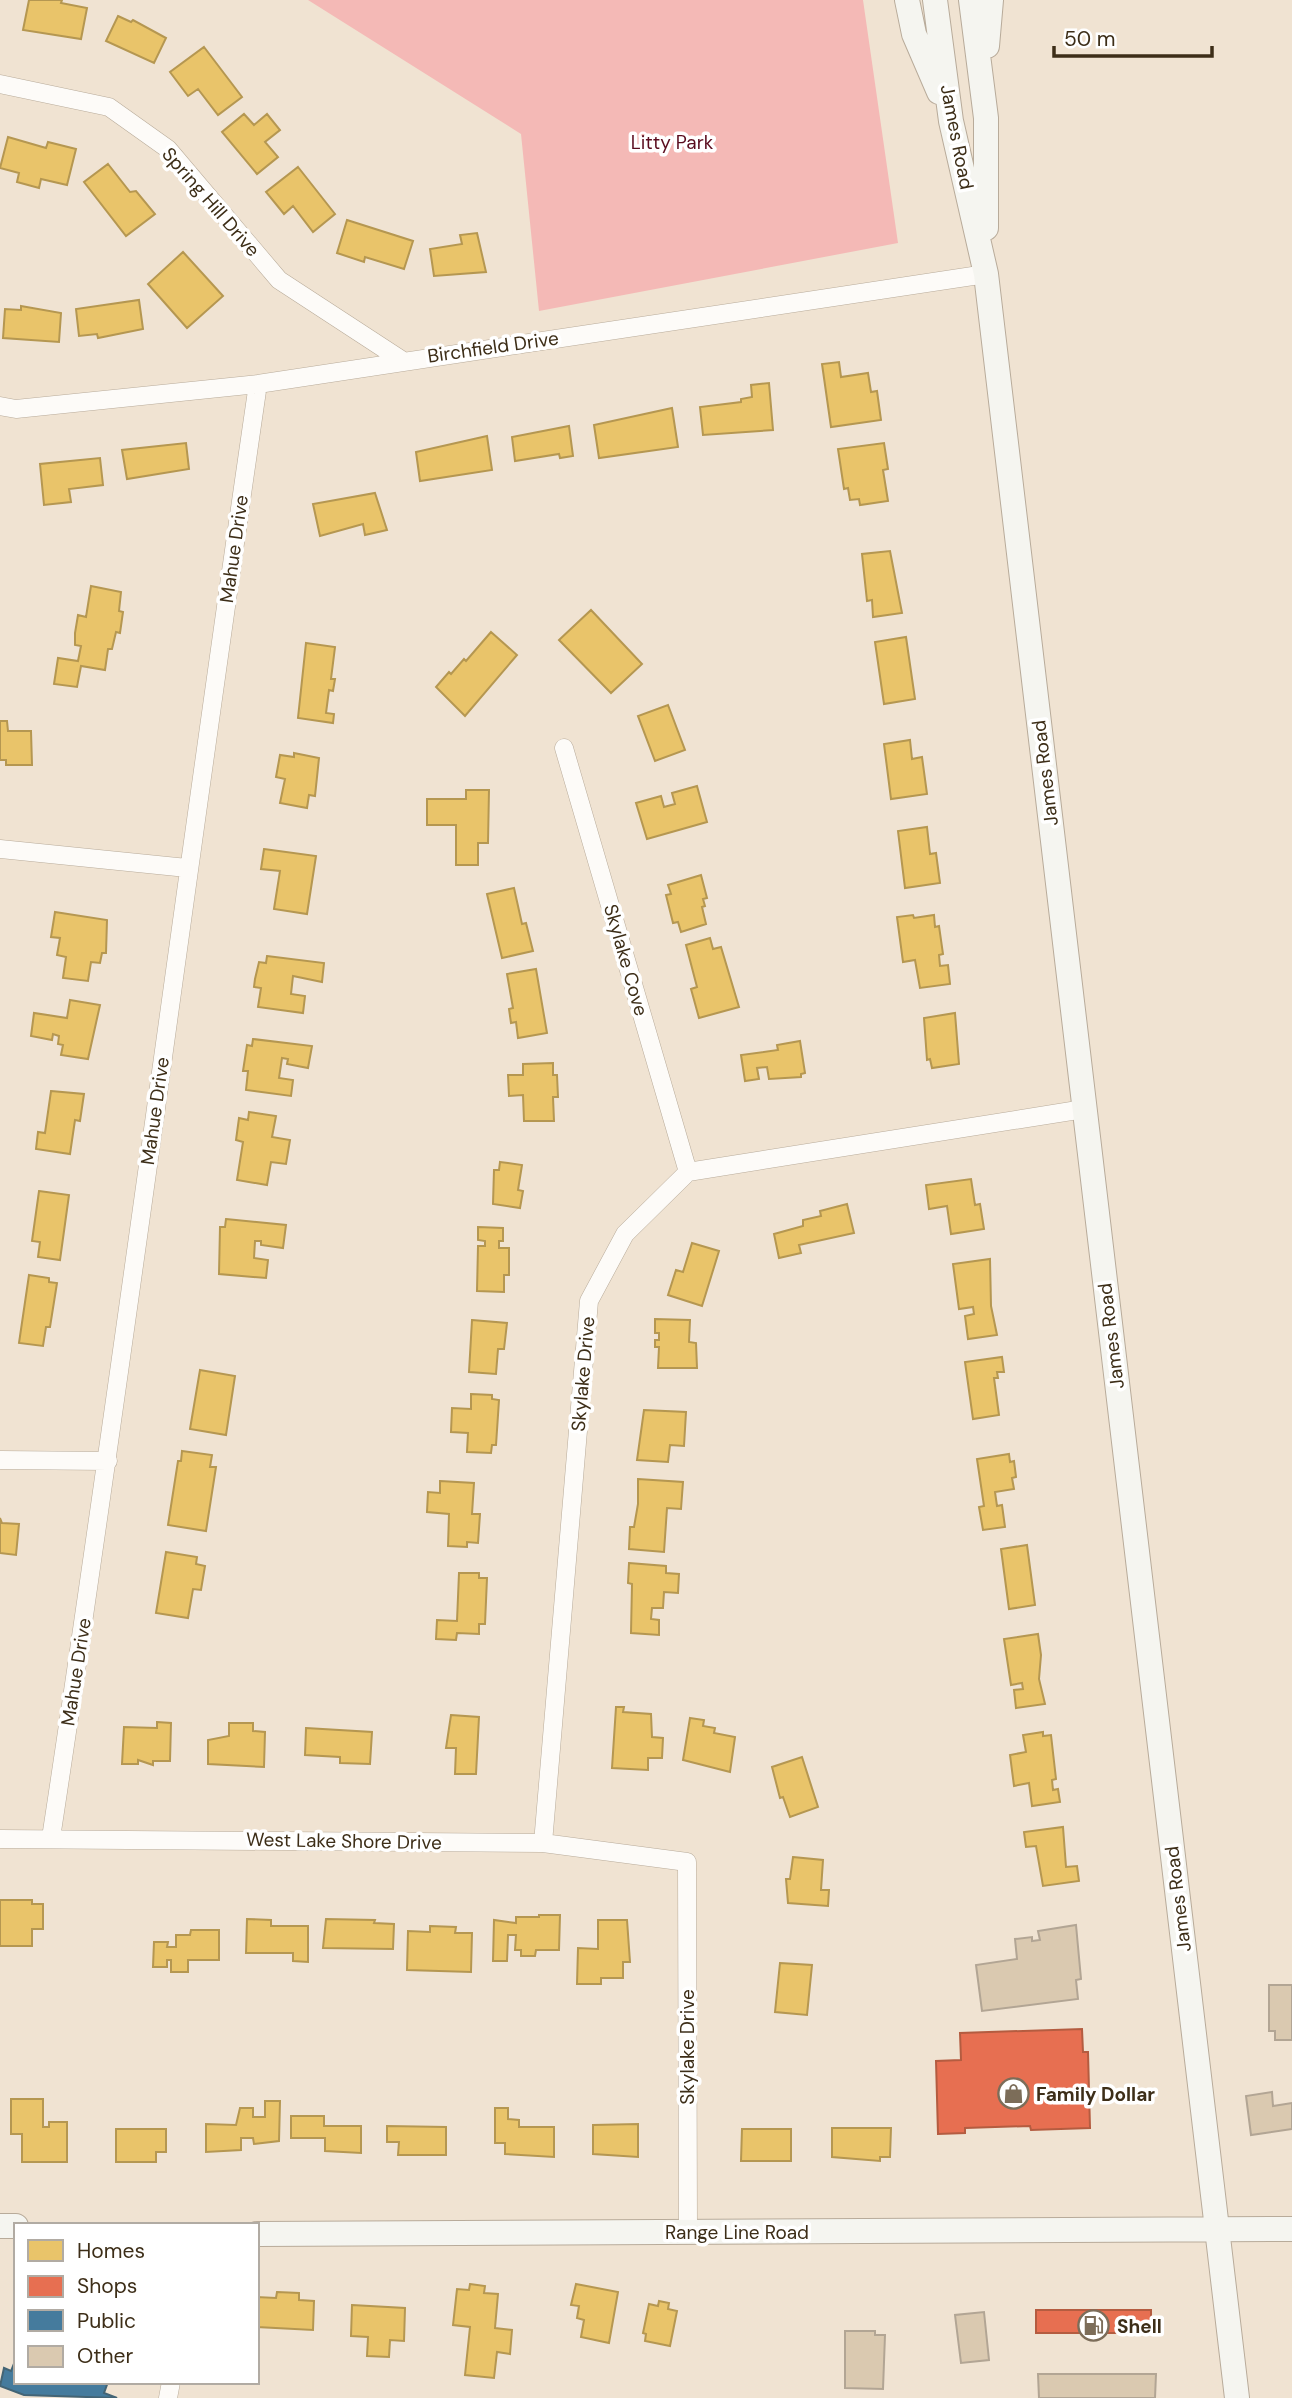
<svg xmlns="http://www.w3.org/2000/svg" width="1292" height="2398" viewBox="0 0 1292 2398" font-family="'DM Sans',sans-serif">
	<style>
		.green { fill: #f4b9b6 }
		.homes { fill: #e9c46a; stroke: #b59751; stroke-width: 2 }
		.shops { fill: #e76f51; stroke: #b45c40; stroke-width: 2 }
		.public { fill: #457b9d; stroke: #436475; stroke-width: 2 }
		.building { fill: #dac9b0; stroke: #b2a594; stroke-width: 2 }
		.lines { fill: none; stroke-linecap: round; stroke-linejoin: round }
		.street-casing { stroke: #b8ab9a; stroke-width: 19 }
		.secondary-casing { stroke: #b8ab9a; stroke-width: 26 }
		.street { stroke: #fdfbf8; stroke-width: 18 }
		.secondary { stroke: #f5f5f0; stroke-width: 24 }
		.labels { text-anchor: middle; dominant-baseline: central; stroke-width: 7; stroke-linejoin: round; paint-order: stroke }
		.street-label { font-size: 19px; fill: #3d2e18; stroke: #fff }
		.park-label { font-size: 19px; fill: #5a0c1e; stroke: #fff }
		.poi-label { font-size: 19px; font-weight: bold; fill: #3d2e18; stroke: #fff; text-anchor: start }
	</style>
	<rect width="100%" height="100%" fill="#f0e3d2"/>
	<path class="green" d="M308,0H863L898,243L539,311L521,134Z"/>
	<path class="homes" d="M29,0H62L61,3L87,8L81,39L23,30Z
		M118,16L131,22L133,20L166,38L154,63L106,41Z
		M204,47L242,97L218,115L198,89L188,96L170,72Z
		M244,114L254,125L267,114L280,130L265,142L278,157L257,174L222,132Z
		M8,137L46,148L48,142L76,149L67,185L41,179L39,188L17,182L19,173L0,168Z
		M108,164L130,192L136,191L155,214L126,236L84,182Z
		M298,167L335,214L313,232L293,206L284,214L266,192Z
		M347,220L413,241L404,269L365,257L364,262L337,253Z
		M477,233L486,272L434,276L430,249L462,244L460,235Z
		M183,252L223,296L187,328L148,284Z
		M139,300L143,329L98,338L97,334L79,336L76,309Z
		M21,306L61,313L59,342L3,338L5,309L21,310Z
		M839,362L841,377L868,373L871,392L877,391L881,420L831,427L822,364Z
		M769,383L773,430L703,435L700,407L741,402V399L752,397L751,385Z
		M672,408L678,447L599,458L594,425Z
		M569,426L573,456L560,458L559,454L515,461L512,437Z
		M487,436L492,470L420,481L416,452Z
		M186,443L189,469L127,479L122,450Z
		M884,443L888,469L883,470L888,501L860,505L859,499L850,500L848,488L844,489L838,449Z
		M100,458L103,485L69,489L71,502L44,505L40,464Z
		M375,493L387,530L365,535L363,524L320,536L313,504Z
		M890,551L902,613L873,617L872,600L867,601L862,554Z
		M91,586L121,592L119,611L123,612L120,633L116,632L112,649H108L105,670L81,666L77,687L54,684L58,658L78,661L81,646L75,645V633L78,615L86,617Z
		M591,610L642,664L611,693L559,640Z
		M491,632L517,655L465,716L436,687L449,672L451,674L464,659L466,661Z
		M906,637L915,699L884,704L875,642Z
		M306,643L335,647L331,679H335L333,691L329,690L326,713L334,714L333,723L298,718Z
		M668,705L685,750L655,761L638,716Z
		M0,721H7L8,731H31L32,765H6V760H0Z
		M910,740L912,759L922,757L927,794L891,799L884,744Z
		M294,753L319,758L315,796L309,795L307,808L280,803L285,779L276,777L280,755L294,757Z
		M697,786L707,822L647,839L636,803L661,796L664,807L675,804L672,793Z
		M466,790H489L488,843H478V865H456V825H427V799H466Z
		M927,827L930,854L936,853L940,883L905,888L898,831Z
		M264,849L316,856L307,914L274,909L280,871L261,869Z
		M701,875L707,898L703,899L705,906L702,907L706,924L681,932L678,922L673,923L666,895L671,894L668,885Z
		M514,888L522,924L526,923L533,951L502,958L487,894Z
		M55,912L107,920L106,953H102L100,963L91,962L88,981L63,978L66,957L57,955L60,938L51,937Z
		M913,915L914,918L934,915L935,927L939,926L943,954L939,955L940,966L948,965L950,984L920,988L915,960L903,962L897,917Z
		M710,938L713,949L721,947L739,1007L699,1018L691,989L697,987L686,945Z
		M267,956L324,963L322,982L293,976L291,994L305,996L303,1013L258,1007L261,988L254,987L255,979L259,962L266,963Z
		M536,969L547,1033L518,1038L516,1022L511,1023L509,1009L513,1008L507,974Z
		M70,1000L100,1005L88,1059L61,1055L63,1045L58,1044L59,1036L53,1034L52,1040L31,1036L34,1013L67,1018Z
		M955,1013L959,1064L932,1068L930,1059L927,1060L924,1018Z
		M253,1039L312,1046L308,1068L287,1064L288,1059L282,1058L279,1078L293,1080L291,1096L246,1090L248,1071H243L247,1045L252,1046Z
		M800,1041L805,1073L801,1074V1077L769,1079L767,1067L757,1068L759,1079L745,1081L741,1055L778,1050L777,1045Z
		M553,1063V1075H557L558,1097H553L554,1121H524L523,1095L509,1096L508,1075H523V1064Z
		M51,1091L84,1094L80,1121L75,1120L70,1154L36,1149L38,1132L45,1133Z
		M249,1112L276,1116L272,1137L290,1140L286,1164L271,1162L267,1185L237,1180L243,1142L236,1140L239,1118L248,1120Z
		M500,1162L522,1165L518,1190L523,1191L520,1208L493,1204L494,1170H499Z
		M971,1179L975,1205L980,1204L984,1229L951,1234L947,1206L929,1209L926,1185Z
		M39,1191L69,1195L60,1260L38,1257L40,1242L32,1241Z
		M847,1204L854,1233L799,1245L801,1253L779,1258L774,1234L803,1226V1220L821,1216L820,1211Z
		M226,1219L286,1225L283,1248L261,1245V1241H255L254,1258L268,1260L266,1278L219,1274L220,1227H225Z
		M478,1227L503,1228V1241H499V1248H509V1275H504V1292L477,1291L478,1246H485V1241L478,1240Z
		M692,1243L719,1251L702,1306L668,1295L676,1270L683,1272Z
		M990,1259L991,1306L997,1335L968,1339L965,1316L974,1314L973,1307L959,1309L953,1264Z
		M29,1275L49,1278V1282L57,1283L50,1327H46L43,1346L19,1343Z
		M655,1319L690,1320L689,1342L696,1343L697,1368H658L659,1347H655V1340H659V1333H655Z
		M472,1320L507,1323L504,1349H498L496,1374L469,1372Z
		M1002,1357L1004,1372H997L998,1378H994L999,1415L973,1419L965,1362Z
		M200,1370L235,1376L226,1435L190,1429Z
		M471,1394L492,1395V1399L499,1400L496,1445H492L491,1453L467,1452L468,1433L451,1432L452,1408L471,1409Z
		M644,1410L686,1412L684,1446L670,1445L668,1462L637,1460Z
		M182,1451L212,1455L210,1467H216L206,1531L168,1525L178,1461H181Z
		M1009,1454L1010,1462L1014,1461L1016,1477L1012,1478L1014,1489L995,1492L997,1506L1002,1505L1005,1527L983,1530L979,1507L984,1506L977,1459Z
		M638,1479L683,1482L681,1509L667,1508L664,1552L629,1549L630,1527H634L638,1504Z
		M440,1481L474,1483L472,1514H480L478,1543L467,1542V1547L448,1546L449,1514L427,1512L428,1492L440,1493Z
		M0,1518L2,1523L19,1524L16,1555L0,1553Z
		M1027,1545L1035,1605L1009,1609L1001,1549Z
		M166,1552L197,1557L196,1564L205,1566L201,1590L193,1589L188,1618L156,1613Z
		M629,1563L666,1566V1573L679,1574L678,1593L664,1592L663,1608H652L651,1619L659,1620V1635L631,1633L632,1584L628,1583Z
		M459,1573H479V1578H487L485,1624H479V1634L457,1633L456,1640L436,1639L437,1620L457,1621Z
		M1038,1634L1041,1655L1039,1679L1045,1704L1016,1708L1014,1690L1023,1689L1022,1683L1011,1685L1004,1639Z
		M616,1707H624L623,1712L651,1714L652,1737L663,1738L662,1758H648V1770L612,1768Z
		M451,1715L479,1717L476,1774H455L456,1748H446Z
		M690,1718L704,1720L703,1726L715,1728L714,1733L735,1737L730,1772L683,1760Z
		M157,1722L171,1723L170,1761H153V1765L138,1760V1764H122L124,1727L157,1728Z
		M229,1723H253V1731L265,1732L264,1767L208,1764V1740L229,1736Z
		M306,1728L372,1732L370,1764L340,1763V1757L305,1755Z
		M1043,1732V1736L1051,1735L1056,1779L1052,1780L1053,1790L1058,1789L1060,1802L1032,1806L1029,1783L1014,1786L1010,1755L1026,1752L1023,1735Z
		M802,1757L818,1807L790,1817L783,1797L780,1798L772,1767Z
		M1063,1827L1066,1867L1077,1866L1079,1881L1043,1886L1036,1846L1026,1847L1024,1832Z
		M793,1857L823,1860L821,1890H829L828,1906L788,1903L786,1879H790Z
		M0,1900H32V1904H43V1929H32V1946H0Z
		M539,1915H560L559,1950H536L535,1956H521V1950H515L516,1935H508L507,1961H493L494,1920L516,1923V1917H539Z
		M247,1919L271,1920V1926H308V1962L293,1961V1953H246Z
		M326,1919L375,1920L374,1923L394,1924L393,1949L323,1948Z
		M598,1920H627L630,1962H623V1978H601V1984H577L578,1948L598,1949Z
		M430,1926L456,1927L455,1933H472L471,1972L407,1970L408,1931L430,1932Z
		M191,1930H219V1960H188V1972H171V1960H167V1967H153L154,1942H168L167,1947H176V1935H190Z
		M780,1963L812,1965L807,2015L775,2012Z
		M11,2099H43V2127H49V2122H67V2162H22V2134H11Z
		M265,2101H280L279,2141L254,2144L253,2138H241V2150L206,2152V2124L236,2125L240,2108H253V2117H265Z
		M495,2108H508V2119L519,2120V2127H554V2157L505,2154V2143H495Z
		M291,2116H324V2126H361V2153L325,2151V2138H291Z
		M638,2124V2157L593,2154V2125Z
		M387,2126L446,2127V2155H398L399,2142H387Z
		M832,2128H891L890,2157H880V2161L832,2157Z
		M116,2129H166V2152H156V2162H116Z
		M742,2129H791V2161H741Z
		M470,2284L485,2286L484,2293L498,2294L495,2328L512,2330L510,2354L497,2352L494,2378L465,2375L470,2327L453,2325L457,2289L469,2290Z
		M576,2284L618,2292L609,2343L581,2337L584,2320L577,2318L579,2306L571,2305Z
		M277,2292L299,2293V2300L314,2301L313,2330L257,2327V2297L276,2298Z
		M659,2301L669,2303L668,2309L677,2311L670,2346L645,2341L646,2334L643,2333L649,2304L658,2306Z
		M352,2305L405,2308L404,2341L390,2340L389,2357L367,2356L368,2337L351,2336Z"/>
	<path class="shops" d="M1082,2029L1083,2052H1088L1090,2128L1031,2130L1030,2126L965,2128V2133L938,2134L936,2061L961,2060L960,2033Z
		M1036,2310H1151V2333H1036Z"/>
	<path class="public" d="M15,2361L16,2382H108L104,2393L117,2398L24,2395L0,2386L4,2368L11,2371Z"/>
	<path class="building" d="M1076,1925L1081,1979L1076,1980L1078,1999L982,2011L976,1965L1017,1959L1015,1939L1032,1937V1941L1040,1940L1038,1931Z
		M1269,1985H1292V2040H1275V2031H1269Z
		M1272,2092L1273,2106L1292,2103V2129L1251,2135L1246,2096Z
		M984,2312L989,2360L961,2363L955,2315Z
		M845,2331H875V2335H885L883,2389L845,2388Z
		M1038,2374H1156L1155,2398H1039Z"/>
	<g class="lines">
		<defs>
			<path id="street" d="M0,84L109,107L168,149L279,280L403,361
				M0,406L16,409L258,384L986,274
				M564,748L688,1172
				M0,849L187,868
				M0,1460L108,1461
				M51,1838C125,1354 187,868 258,384
				M0,1839L543,1843L687,1862L688,2232
				M543,1843L589,1301L625,1234L688,1172L1084,1109
				M168,2398L171,2382"/>
			<path id="secondary" d="M907,0L914,34L939,92
				M935,0L951,121L986,274L1237,2398
				M971,0L986,118V228
				M987,46L991,0
				M0,2226H16
				M257,2234L1292,2229"/>
		</defs>
		<use href="#street" class="street-casing"/>
		<use href="#secondary" class="secondary-casing"/>
		<use href="#street" class="street"/>
		<use href="#secondary" class="secondary"/>
	</g>
	<defs>
		<symbol id="shop-ring" viewBox="-11 -11 22 22"><circle r="9.5" fill="#fff" stroke="#7c6d59" stroke-width="1.5"/><path d="M-5-2.5h2.3a2.7 3.5 0 0 1 5.4 0H5L5.5 6h-11ZM-1.5-2.5h3a1.5 2.3 0 0 0-3 0Z" fill="#7c6d59"/></symbol>
		<symbol id="fuel-ring" viewBox="-11 -11 22 22"><circle r="9.5" fill="#fff" stroke="#7c6d59" stroke-width="1.5"/><path d="M-5.5-6h7V0h2V4h1.3V-2.5L3-4.5l.8-.8L6-3V5H2.5V1h-1V6h-7ZM-4.2-4.7v3.2H.2V-4.7Z" fill="#7c6d59"/></symbol>
	</defs>
	<g fill-rule="evenodd">
		<use href="#shop-ring" x="996" y="2076" width="35" height="35"/>
		<use href="#fuel-ring" x="1076" y="2308" width="35" height="35"/>
	</g>
	<g class="labels">
		<g class="street-label">
			<text transform="translate(957 137) rotate(79)">James Road</text>
			<text transform="translate(211 202) rotate(49)">Spring Hill Drive</text>
			<text transform="translate(493 347) rotate(-8)">Birchfield Drive</text>
			<text transform="translate(234 549) rotate(-82)">Mahue Drive</text>
			<text transform="translate(1045 773) rotate(-97)">James Road</text>
			<text transform="translate(626 960) rotate(74)">Skylake Cove</text>
			<text transform="translate(155 1111) rotate(-82)">Mahue Drive</text>
			<text transform="translate(1111 1336) rotate(-97)">James Road</text>
			<text transform="translate(583 1374) rotate(-85)">Skylake Drive</text>
			<text transform="translate(76 1672) rotate(-81)">Mahue Drive</text>
			<text transform="translate(344 1841) rotate(1)">West Lake Shore Drive</text>
			<text transform="translate(1178 1899) rotate(-97)">James Road</text>
			<text transform="translate(687 2047) rotate(-90)">Skylake Drive</text>
			<text x="737" y="2232">Range Line Road</text>
		</g>
		<g class="park-label">
			<text x="672" y="142">Litty Park</text>
		</g>
		<g class="poi-label">
			<text x="1036" y="2094">Family Dollar</text>
			<text x="1117" y="2326">Shell</text>
		</g>
	</g>
	<rect x="14" y="2223" width="245" height="161" fill="#ffffff" stroke="#b1aba3" stroke-width="2"/>
	<rect x="28" y="2240" width="35" height="21" fill="#e9c46a" stroke="#b1aba3" stroke-width="2"/>
	<text x="77" y="2258" font-size="21" fill="#3d2e18">Homes</text>
	<rect x="28" y="2276" width="35" height="21" fill="#e76f51" stroke="#b1aba3" stroke-width="2"/>
	<text x="77" y="2293" font-size="21" fill="#3d2e18">Shops</text>
	<rect x="28" y="2310" width="35" height="21" fill="#457b9d" stroke="#b1aba3" stroke-width="2"/>
	<text x="77" y="2328" font-size="21" fill="#3d2e18">Public</text>
	<rect x="28" y="2346" width="35" height="21" fill="#dac9b0" stroke="#b1aba3" stroke-width="2"/>
	<text x="77" y="2363" font-size="21" fill="#3d2e18">Other</text>
	<path d="M1054 46v10h158v-10" fill="none" stroke="#3d2e18" stroke-width="3.5"/>
	<text x="1064" y="46" font-size="21" fill="#3d2e18" stroke="#ffffff" stroke-width="5" paint-order="stroke">50 m</text>
</svg>
